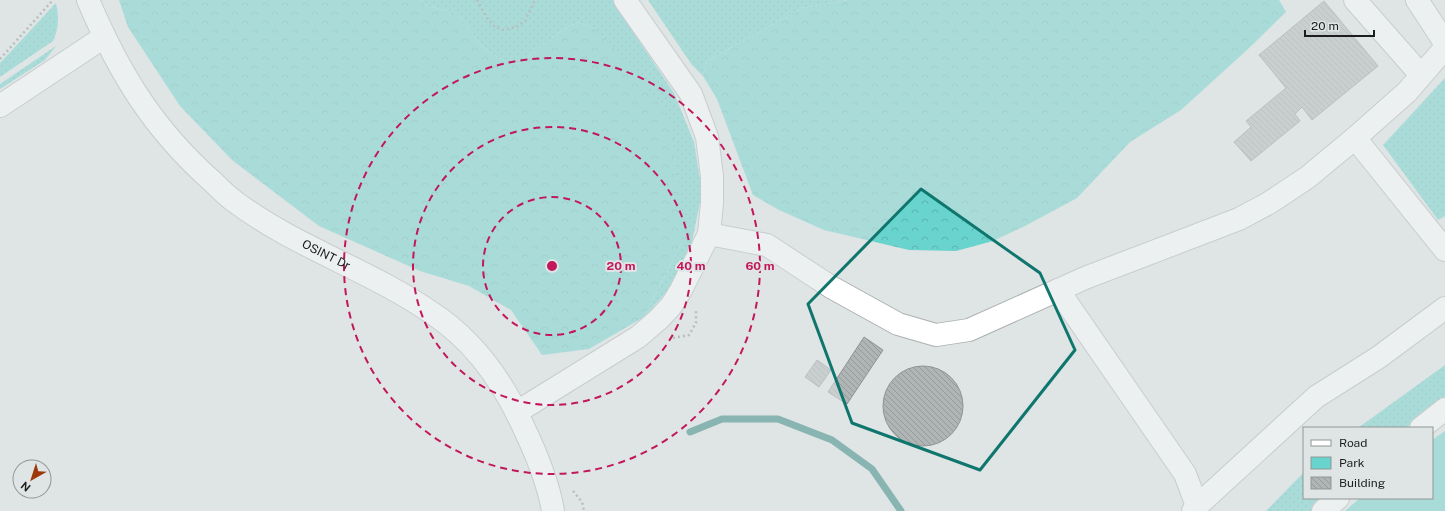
<svg xmlns="http://www.w3.org/2000/svg" width="1445" height="511" viewBox="0 0 1445 511" font-family="'Public Sans',sans-serif">
	<style>
		.grass { fill: url(#grass-dots) }
		.forest { fill: url(#forest-crowns) }
		.green { fill: #69d3cd }
		.lines { fill: none; stroke-linecap: round; stroke-linejoin: round }
		.stream { stroke: #207a76; stroke-width: 7 }
		.building { fill: url(#building-back-hatch); stroke: #8f9493 }
		.minor-casing { stroke: #acb1b1; stroke-width: 24 }
		.path { stroke: #8b8f8f; stroke-width: 2.5; stroke-dasharray: 2 3; stroke-linecap: butt }
		.minor { stroke: #fff; stroke-width: 22 }
		.marked { fill: none; stroke: #0f766e; stroke-width: 3; stroke-linejoin: round }
		.ring { fill: none; stroke: #c2185b; stroke-width: 2; stroke-dasharray: 7 5 }
		.labels { text-anchor: middle; dominant-baseline: central; stroke-width: 4; stroke-linejoin: round; paint-order: stroke }
		.street-label { font-size: 12px; fill: #1c1e1e; stroke: #dfe4e4 }
		.centre { fill: #c2185b; stroke: #dfe4e4; stroke-width: 2 }
		.ring-label { font-size: 12px; text-anchor: middle; font-weight: bold; fill: #c2185b; stroke: #dfe4e4; stroke-width: 4; stroke-linejoin: round; paint-order: stroke }
	</style>
	<defs>
		<pattern id="grass-dots" width="8" height="8" patternUnits="userSpaceOnUse"><rect width="8" height="8" fill="#69d3cd"/><path d="M2 2h.1M6 6h.1" fill="none" stroke="#5ab5b0" stroke-width="1.8" stroke-linecap="round"/></pattern>
		<pattern id="forest-crowns" width="20" height="18" patternUnits="userSpaceOnUse"><rect width="20" height="18" fill="#69d3cd"/><path d="M2 6a3 3 0 1 1 6 0M12 15a3 3 0 1 1 6 0" fill="none" stroke="#5ab5b0"/></pattern>
		<pattern id="building-back-hatch" width="6" height="6" patternUnits="userSpaceOnUse"><rect width="6" height="6" fill="#afb4b4"/><path d="M-1 5l2 2M0 0l6 6M5-1l2 2" fill="none" stroke="#969a9a"/></pattern>
	</defs>
	<rect width="100%" height="100%" fill="#dfe4e4"/>
	<path class="grass" d="M420,0H613L633,32L674,93L694,142L702,192L692,242L672,286L644,317L684,238L614,50L596,29L577,22L561,31L519,64L501,60L481,45L457,13L428,6Z
		M648,0H848L802,8L707,61L703,76L692,65Z
		M56,3C59,17 59,28 53,41L0,77V63Z
		M56,46L45,60L0,89V84Z
		M1445,78V216L1438,220L1383,145Z
		M1445,365V397L1406,428H1358Z
		M1304,472V498H1322L1310,511H1266Z"/>
	<path class="forest" d="M119,0H420L428,6L457,13L481,45L501,60L519,64L561,31L577,22L596,29L644,80L672,126L684,238L644,317L589,349L542,355L511,310L469,286L420,271L319,226L232,160L180,106L128,27Z
		M848,0H1279L1286,12L1248,49L1181,110L1130,142L1077,198L1025,226L993,241L956,251L909,250L824,230L779,210L753,195L717,99L703,76L707,61L802,8Z"/>
	<path class="green" d="M1445,431V511H1345L1360,498H1432V440Z"/>
	<g class="lines">
		<path class="stream" d="M690,432L722,419H778L832,440L872,469L901,511"/>
	</g>
	<path class="building" d="M1324,1L1378,66L1312,120L1302,107L1295,114L1300,121L1251,161L1234,142L1251,127L1246,121L1286,88L1259,55Z
		M864,337L883,350L847,404L828,392Z
		M817,360L831,370L819,387L805,377Z
		M883 406a40 40 0 1 1 80 0a40 40 0 1 1-80 0Z"/>
	<g class="lines">
		<defs>
			<g id="minor">
				<path id="s1" d="M88,0C119,73 153,129 213,182C220,189 227,196 234,201C295,247 370,270 432,313C473,340 503,382 523,426C536,453 548,481 553,511"/>
				<path d="M1355,0L1421,75"/>
				<path d="M1417,0L1445,43"/>
				<path d="M0,106L104,37"/>
				<path d="M1355,138L1445,250"/>
				<path d="M709,234L767,245L831,287L898,324L936,335L969,330L1085,278L1239,219L1269,203L1308,177L1355,138L1407,92L1445,48"/>
				<path d="M1058,290L1185,474L1197,506L1193,511"/>
				<path d="M517,412L638,337L659,319L671,306L681,290L709,234L712,203V176L707,137L691,94L625,0"/>
				<path d="M1421,428L1445,409"/>
				<path d="M1197,506L1316,397L1379,357L1445,308"/>
				<path d="M1323,511L1338,498"/>
			</g>
		</defs>
		<use href="#minor" class="minor-casing"/>
		<path class="path" d="M477,0L486,17L494,26L503,30L516,27L525,21L535,0
			M0,59L53,0
			M673,338L689,335L696,323V310
			M573,491L582,502L584,511"/>
		<use href="#minor" class="minor"/>
	</g>
	<path d="M0 0H1445V511H0ZM921,189L1040,273L1075,350L980,470L852,423L808,304Z" fill="#dfe4e4" fill-opacity=".55" fill-rule="evenodd"/>
	<path class="marked" d="M921,189L1040,273L1075,350L980,470L852,423L808,304Z"/>
	<g class="ring">
		<circle cx="552" cy="266" r="69"/>
		<circle cx="552" cy="266" r="139"/>
		<circle cx="552" cy="266" r="208"/>
	</g>
	<g class="labels">
		<g class="street-label">
			<text stroke="none"><textPath href="#s1" startOffset="358">OSINT Dr</textPath></text>
		</g>
	</g>
	<circle cx="552" cy="266" r="6" class="centre"/>
	<g class="ring-label">
		<text x="621" y="270">20 m</text>
		<text x="691" y="270">40 m</text>
		<text x="760" y="270">60 m</text>
	</g>
	<rect x="1303" y="427" width="130" height="72" fill="#dfe4e4" stroke="#919595"/>
	<rect x="1311" y="440" width="20" height="6" fill="#ffffff" stroke="#919595"/>
	<text x="1339" y="447" font-size="12" fill="#1c1e1e">Road</text>
	<rect x="1311" y="457" width="20" height="12" fill="#69d3cd" stroke="#919595"/>
	<text x="1339" y="467" font-size="12" fill="#1c1e1e">Park</text>
	<rect x="1311" y="477" width="20" height="12" fill="url(#building-back-hatch)" stroke="#919595"/>
	<text x="1339" y="487" font-size="12" fill="#1c1e1e">Building</text>
	<g transform="translate(32 479) rotate(219)"><circle r="19" fill="#dfe4e4" stroke="#919595"/>
	<path d="M0-3L7 15L0 10L-7 15Z" fill="#9d380a"/>
	<text y="-6" font-size="11" font-weight="bold" text-anchor="middle" fill="#1c1e1e">N</text>
	</g>
	<path d="M1305 30v6h69v-6" fill="none" stroke="#1c1e1e" stroke-width="2"/>
	<text x="1311" y="30" font-size="12" fill="#1c1e1e" stroke="#dfe4e4" stroke-width="3" paint-order="stroke">20 m</text>
</svg>
